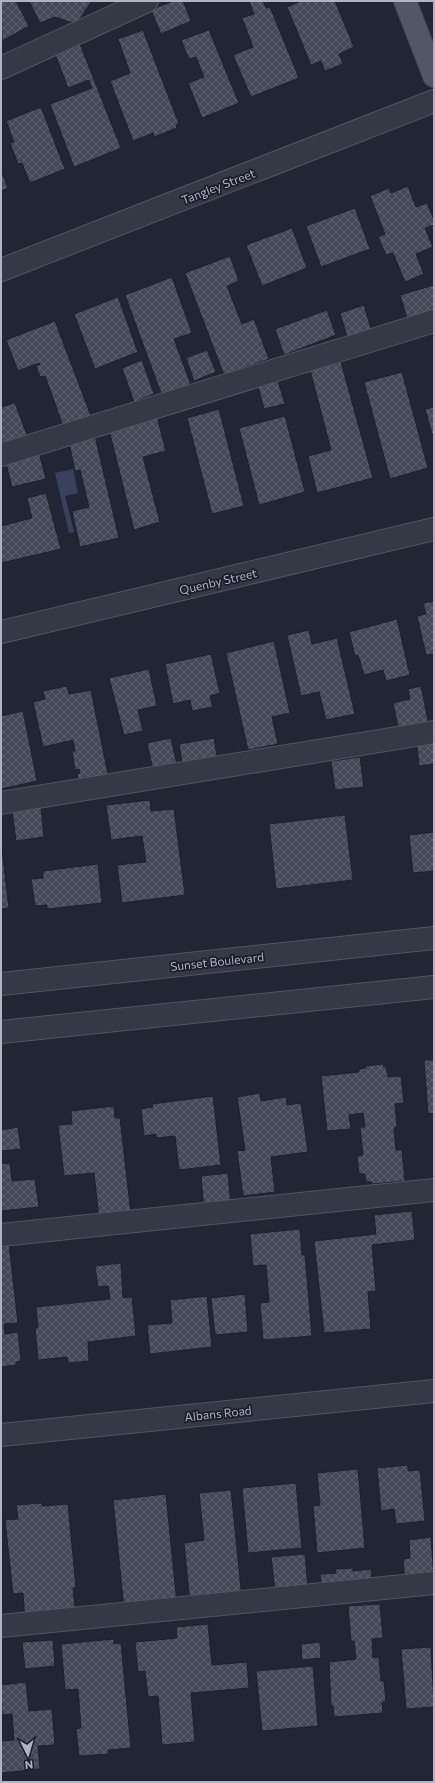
<svg xmlns="http://www.w3.org/2000/svg" width="435" height="1783" viewBox="0 0 435 1783" font-family="Commissioner,sans-serif">
	<style>
		.water { fill: #39415c }
		.building { fill: url(#building-cross-hatch); stroke: #1c202b }
		.lines { fill: none; stroke-linecap: round; stroke-linejoin: round }
		.minor-casing { stroke: #525663; stroke-width: 24 }
		.major-casing { stroke: #3e424e; stroke-width: 24 }
		.minor { stroke: #353945; stroke-width: 22 }
		.major { stroke: #535765; stroke-width: 22 }
		.labels { text-anchor: middle; dominant-baseline: central; stroke-width: 3.5; stroke-linejoin: round; paint-order: stroke }
		.street-label { font-size: 12px; fill: #afb3c2; stroke: #1b1e29 }
	</style>
	<defs>
		<pattern id="building-cross-hatch" width="8" height="8" patternUnits="userSpaceOnUse"><rect width="8" height="8" fill="#434959"/><path d="M0 0l8 8M0 8l8-8" fill="none" stroke="#5c616f"/></pattern>
	</defs>
	<rect width="100%" height="100%" fill="#222634"/>
	<path class="water" d="M73,469L78,493L65,496L74,532L69,533L55,473Z"/>
	<path class="building" d="M1,1H16L29,26L2,41Z
		M29,1H91V2L76,24L55,17L40,23Z
		M173,1H183L191,21L161,34L151,10Z
		M249,1H263L266,8L270,7L299,78L251,97L233,55L253,47L242,18L254,14Z
		M301,1H335L354,47L339,54L343,64L325,71L321,61L311,65L287,7Z
		M143,30L179,124L176,125L177,128L154,137L153,133L133,141L110,81L130,73L118,39Z
		M209,30L239,103L202,118L188,83L204,77L196,57L189,59L181,40Z
		M80,44L121,148L74,167L50,104L92,88L89,80L68,88L55,54Z
		M41,107L65,169L30,183L22,163L18,164L10,143L14,142L6,121Z
		M1,170L8,188L1,191Z
		M408,186L416,207L427,203L434,220V225L425,228L433,247L416,254L424,274L405,282L393,253L386,255L378,237L385,234L370,196L389,188L391,193Z
		M355,208L370,249L321,267L306,226Z
		M292,228L307,268L262,286L246,245Z
		M230,256L239,281L227,286L242,324L254,319L269,359L224,375L185,273Z
		M172,277L192,333L174,339L191,385L162,396L125,295Z
		M434,285V310L407,318L400,295Z
		M118,297L138,352L95,369L74,314Z
		M364,305L372,332L348,340L340,313Z
		M327,310L336,335L284,355L275,329Z
		M55,321L91,416L63,426L45,376L40,377L36,366L40,364L39,363L18,371L6,340Z
		M207,350L216,372L194,381L186,358Z
		M142,360L154,394L134,402L122,368Z
		M341,362L373,478L317,493L308,456L331,450L310,370Z
		M402,372L428,468L390,479L364,382Z
		M278,381L285,404L264,409L258,386Z
		M15,403L27,435L4,444L3,442H1V407Z
		M434,407V441L425,409Z
		M219,409L244,506L212,514L187,418Z
		M285,416L305,492L259,505L239,428Z
		M157,417L166,451L143,457L160,522L134,530L109,430Z
		M95,436L119,538L80,547L72,511L89,507L80,470L75,471L69,442Z
		M39,452L46,479L12,487L5,460Z
		M46,493L61,549L1,563V526L32,518L27,498Z
		M434,601V654L426,655L417,616L426,614L423,603Z
		M397,619L410,675L386,681L383,670L364,675L358,655L355,656L349,632Z
		M309,630L312,644L337,638L355,714L326,720L319,692L301,696L287,635Z
		M274,641L290,713L272,717L278,744L248,750L226,653Z
		M211,654L220,693L210,696L213,707L192,711L190,700L173,704L165,664Z
		M149,669L157,706L138,710L143,731L124,735L109,678Z
		M67,686L69,694L91,690L109,779L79,782L77,774L80,773L79,769L75,770L72,751H75L73,740L43,747L33,702L45,699L43,691Z
		M421,686L429,725L399,732L393,703L410,699L408,689Z
		M23,711L37,781L1,789V716Z
		M171,738L177,765L153,770L147,743Z
		M214,738L218,763L183,769L179,744Z
		M434,743V764L419,766L417,745Z
		M360,757L364,787L335,790L331,761Z
		M150,800L151,811L174,809L185,895L122,903L117,865L146,862L142,836L111,840L106,805Z
		M41,807L44,837L16,841L12,810Z
		M345,815L353,880L276,889L269,824Z
		M434,832V871L413,873L409,835Z
		M1,841L9,908L1,909Z
		M98,864L102,903L47,909V905L35,906L31,879L43,878V871Z
		M424,1060H434V1113L428,1114Z
		M383,1064L384,1067L386,1066L388,1077L401,1076L404,1103L395,1104L397,1127L394,1128L396,1150H402L405,1181L372,1184V1182H366L365,1174H359L357,1156L363,1155L360,1127H365L363,1113L349,1115L351,1129L327,1131L321,1076L359,1072V1069L366,1068L365,1066Z
		M260,1093L261,1101L286,1097L287,1105L301,1103L308,1152L271,1157L275,1192L243,1196L237,1151L245,1150L237,1097Z
		M213,1096L221,1165L179,1170L175,1136L156,1138V1134L144,1136L141,1109L153,1107L152,1104Z
		M114,1106L115,1118H120L131,1214L99,1218L94,1173L64,1176L58,1125L72,1124L71,1111Z
		M18,1127L21,1149L1,1151V1130Z
		M10,1163L12,1181L35,1179L39,1207L1,1211V1164Z
		M228,1173L231,1208L204,1211L201,1176Z
		M412,1211L415,1240L372,1245L376,1291L368,1292L371,1329L324,1333L314,1241L376,1234L374,1215Z
		M300,1229L302,1255H305L312,1336L263,1340L260,1303L269,1302L266,1265L253,1266L250,1234Z
		M9,1244L18,1323L4,1324L5,1334L18,1332L21,1361L16,1362V1365L1,1367V1245Z
		M121,1263L123,1298L132,1297L136,1336L88,1342L89,1361L68,1363L67,1357L38,1360L35,1328H38L36,1307L110,1299L108,1286L98,1287L95,1266Z
		M245,1294L248,1332L215,1335L211,1298Z
		M207,1296L212,1347L150,1354L147,1325L172,1323L170,1300Z
		M408,1465V1471L420,1470L425,1521L396,1524L394,1509L381,1511L377,1468Z
		M358,1469L365,1548L317,1553L313,1506L320,1505L317,1473Z
		M296,1483L302,1548L248,1553L242,1488Z
		M231,1490L242,1598L190,1603L184,1543L204,1540L199,1493Z
		M166,1494L177,1604L124,1609L113,1500Z
		M42,1503V1506L68,1504L76,1587L73,1588L76,1617L25,1622L23,1593L13,1594L5,1520L18,1519L16,1505Z
		M431,1537L434,1580L405,1583L403,1559L410,1558L409,1540Z
		M305,1554L308,1588L275,1591L271,1557Z
		M353,1568V1571L371,1569L373,1587L322,1592L320,1574L336,1573L335,1569Z
		M380,1604L383,1638L372,1639L373,1658L379,1657L381,1681H384L386,1702H382L383,1713L334,1717L333,1706H331L329,1662L356,1659L354,1641H351L348,1606Z
		M208,1624L212,1665L247,1662L249,1688L191,1693L195,1742L162,1745L158,1696L148,1697L145,1671L138,1672L135,1642L177,1638L176,1627Z
		M114,1639V1644L121,1643L131,1748L108,1750L109,1754L79,1756L76,1729L81,1728L78,1689L65,1690L61,1644Z
		M53,1640L55,1666L25,1669L22,1642Z
		M320,1642L321,1658L302,1660L301,1644Z
		M431,1647L434,1707L406,1709L401,1649Z
		M313,1666L318,1726L262,1731L256,1671Z
		M26,1682L29,1711L52,1709L55,1745L38,1746L40,1769L1,1773V1741L14,1740L12,1714L2,1715L1,1685Z"/>
	<g class="lines">
		<defs>
			<path id="minor" d="M1,68L147,1
				M1,270L434,101
				M1,455L434,321
				M1,632L434,529
				M1,803L434,732
				M1,984L434,938
				M1,1032L434,987
				M1,1235L434,1190
				M1,1435L434,1391
				M1,1626L434,1583"/>
			<path id="major" d="M405,1L434,76"/>
		</defs>
		<use href="#minor" class="minor-casing"/>
		<use href="#major" class="major-casing"/>
		<use href="#minor" class="minor"/>
		<use href="#major" class="major"/>
	</g>
	<g class="labels">
		<g class="street-label">
			<text transform="translate(218 186) rotate(-21)">Tangley Street</text>
			<text transform="translate(218 581) rotate(-13)">Quenby Street</text>
			<text transform="translate(217 961) rotate(-6)">Sunset Boulevard</text>
			<text transform="translate(218 1413) rotate(-6)">Albans Road</text>
		</g>
	</g>
	<rect width="435" height="1783" fill="none" stroke="#afb3c2" stroke-width="4"/>
	<g transform="translate(28 1755) rotate(175)" stroke="#1b1e29" stroke-width="3" paint-order="stroke">
	<path d="M0-3L7 15L0 10L-7 15Z" fill="#afb3c2"/>
	<text y="-6" font-size="11" font-weight="bold" text-anchor="middle" fill="#afb3c2">N</text>
	</g>
</svg>
